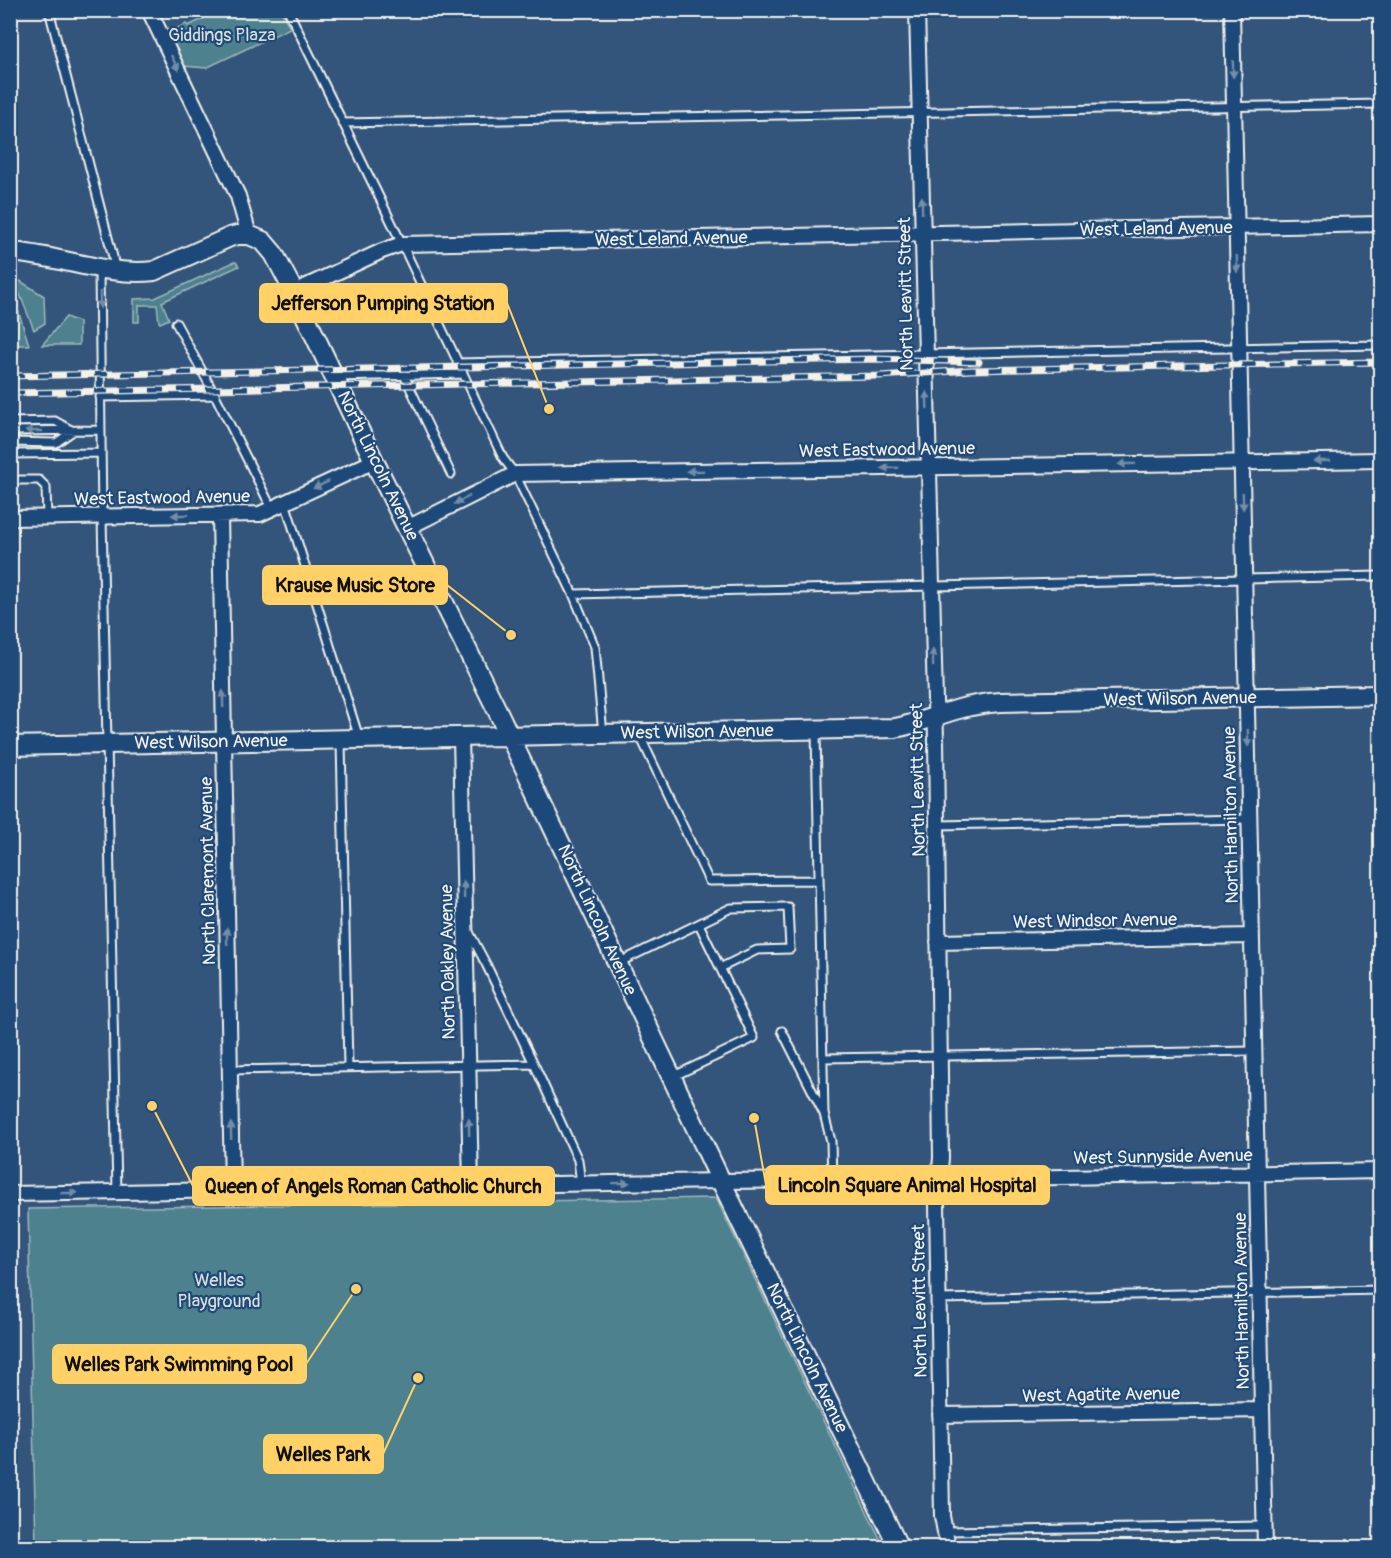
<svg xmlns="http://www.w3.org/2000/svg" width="1391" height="1558" viewBox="0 0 1391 1558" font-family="Pangolin,sans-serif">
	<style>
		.green { fill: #4e818d; stroke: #a1b9ba; stroke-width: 1.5 }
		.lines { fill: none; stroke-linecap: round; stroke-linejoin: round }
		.lane-casing { stroke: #f4f1e8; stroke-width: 11 }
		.street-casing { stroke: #f4f1e8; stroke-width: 18 }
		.secondary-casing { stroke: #f4f1e8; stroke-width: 22 }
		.lane { stroke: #1f4a7a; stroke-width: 7 }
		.street { stroke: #1f4a7a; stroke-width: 14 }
		.secondary { stroke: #1f4a7a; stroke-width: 18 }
		.rail-casing { stroke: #f4f1e8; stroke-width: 7 }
		.rail { stroke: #1f4a7a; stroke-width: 4.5; stroke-dasharray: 14; stroke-linecap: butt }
		.oneway { fill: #748da6 }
		.labels { text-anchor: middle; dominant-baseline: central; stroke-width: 4.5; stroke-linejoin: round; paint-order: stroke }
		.park-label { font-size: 18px; fill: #dbe0da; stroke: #1f4a7a }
		.street-label { font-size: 18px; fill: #f4f1e8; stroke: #1f4a7a }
		.leader { fill: none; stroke: #ffd166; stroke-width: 2 }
		.callout-dot { fill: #ffd166; stroke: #1f4a7a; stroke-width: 2 }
		.callout { fill: #ffd166; stroke: #ffd166; stroke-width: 2 }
		.callout-label { font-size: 20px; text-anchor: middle; font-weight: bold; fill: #111 }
	</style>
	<rect width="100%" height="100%" fill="#33557c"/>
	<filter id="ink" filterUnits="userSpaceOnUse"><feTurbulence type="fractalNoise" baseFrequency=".0167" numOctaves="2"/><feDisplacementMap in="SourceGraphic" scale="12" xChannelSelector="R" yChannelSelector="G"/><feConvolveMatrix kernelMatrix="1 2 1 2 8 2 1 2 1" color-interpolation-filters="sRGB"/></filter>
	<g filter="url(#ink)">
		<path class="green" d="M215,11H281L290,28L206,68L184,66L168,35V33L186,24L188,26L205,18V16Z
			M234,262H236L239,266L162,302L169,319L160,323L159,322L157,305H139V322H134V299L155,298Z
			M20,281L44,296L45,323L34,330L17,287Z
			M13,294L29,345H14L11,300Z
			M66,317L79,322V345H42Z
			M716,1198L884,1547H36L28,1209Z"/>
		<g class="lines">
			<defs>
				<path id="lane" d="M49,10L113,257L115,270
					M288,10L402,244L503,458L515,474L573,594L595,647L603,734
					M342,123L1380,104
					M99,271L102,517L117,1192
					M176,323L215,395L272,509
					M457,363L1380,345
					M404,375L451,474
					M336,377L463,374
					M100,397L215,395
					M10,422L55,421L73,431L56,443L10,442
					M10,431L100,430
					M10,454L100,453
					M10,480H39L46,487L47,517
					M285,502L359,738
					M573,594L1380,576
					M816,732L824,1114
					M640,736L709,881L819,880
					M341,741L348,1067
					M937,825L1249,819
					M469,932L486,964L534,1064L578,1160L581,1184
					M620,962L731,908L788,907L790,949L757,950L720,968
					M782,1031L824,1114L831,1141L832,1179
					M823,1058L1254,1051
					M230,1070L534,1064
					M674,1076L754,1038L699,924
					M938,1299L1380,1290
					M945,1531L1264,1526"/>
				<path id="street" d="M149,10L238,196L249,235
					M917,10L936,739L941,1158L937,1204L942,1516L948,1548
					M1232,10L1265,1548
					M294,292L382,251L402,244L1380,224
					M220,515L232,1190
					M10,518L260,514L374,461
					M407,528L515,474L1380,460
					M461,736L471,1186
					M938,942L1252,936
					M10,1194L721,1181L962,1179L1380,1171
					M940,1415L1262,1410"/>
				<path id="secondary" d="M10,252C57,255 108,277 154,271L230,237L237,235H249L263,241L274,254L294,292L374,461L499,714L721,1181L899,1548
					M10,746L895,728C917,724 937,715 959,709C973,705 987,703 1001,702L1380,695"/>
			</defs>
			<use href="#lane" class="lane-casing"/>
			<use href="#street" class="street-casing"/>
			<use href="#secondary" class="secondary-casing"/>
			<use href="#lane" class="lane"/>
			<use href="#street" class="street"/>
			<use href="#secondary" class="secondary"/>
			<defs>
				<path id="rail" d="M10,376L875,359L979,362
					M10,393L879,376L971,370L1380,362"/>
			</defs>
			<use href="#rail" class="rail-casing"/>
			<use href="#rail" class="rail"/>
		</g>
		<defs><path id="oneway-solid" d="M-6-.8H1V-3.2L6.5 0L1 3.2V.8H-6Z" transform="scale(1.5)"/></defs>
		<g class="oneway">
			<use href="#oneway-solid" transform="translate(175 63) rotate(64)"/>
			<use href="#oneway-solid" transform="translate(1233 69) rotate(89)"/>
			<use href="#oneway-solid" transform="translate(922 205) rotate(-91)"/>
			<use href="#oneway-solid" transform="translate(1237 264) rotate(89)"/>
			<use href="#oneway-solid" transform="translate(100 300) rotate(89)"/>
			<use href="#oneway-solid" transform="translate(927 400) rotate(-92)"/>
			<use href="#oneway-solid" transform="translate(34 431) rotate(180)"/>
			<use href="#oneway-solid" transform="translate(1322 461) rotate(179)"/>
			<use href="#oneway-solid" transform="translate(1127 464) rotate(179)"/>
			<use href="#oneway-solid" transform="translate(890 468) rotate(179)"/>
			<use href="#oneway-solid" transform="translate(695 471) rotate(179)"/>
			<use href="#oneway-solid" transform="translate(321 485) rotate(155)"/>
			<use href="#oneway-solid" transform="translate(462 500) rotate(153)"/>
			<use href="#oneway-solid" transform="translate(1243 501) rotate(89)"/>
			<use href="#oneway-solid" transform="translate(180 515) rotate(179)"/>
			<use href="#oneway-solid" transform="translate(933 658) rotate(-91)"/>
			<use href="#oneway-solid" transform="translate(223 699) rotate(-91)"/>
			<use href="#oneway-solid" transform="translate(1248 738) rotate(89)"/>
			<use href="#oneway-solid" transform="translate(464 890) rotate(-91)"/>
			<use href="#oneway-solid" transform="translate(227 936) rotate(-91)"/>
			<use href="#oneway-solid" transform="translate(469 1127) rotate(-91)"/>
			<use href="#oneway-solid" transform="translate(231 1131) rotate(-91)"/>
			<use href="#oneway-solid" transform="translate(621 1183) rotate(-1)"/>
			<use href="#oneway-solid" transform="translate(69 1193) rotate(-1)"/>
		</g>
	</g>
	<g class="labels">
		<g class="park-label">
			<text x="222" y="35">Giddings Plaza</text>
			<text x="219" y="1280">Welles<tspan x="219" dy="21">Playground</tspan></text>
		</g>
		<g class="street-label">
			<text transform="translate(1156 229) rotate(-1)">West Leland Avenue</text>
			<text transform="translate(671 239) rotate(-1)">West Leland Avenue</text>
			<text transform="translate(906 294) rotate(-91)">North Leavitt Street</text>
			<text transform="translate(887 450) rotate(-1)">West Eastwood Avenue</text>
			<text transform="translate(378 466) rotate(64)">North Lincoln Avenue</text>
			<text transform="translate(162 498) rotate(-1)">West Eastwood Avenue</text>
			<text transform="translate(1180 699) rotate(-1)">West Wilson Avenue</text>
			<text transform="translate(697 732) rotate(-1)">West Wilson Avenue</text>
			<text transform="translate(211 742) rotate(-1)">West Wilson Avenue</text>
			<text transform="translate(918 780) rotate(-91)">North Leavitt Street</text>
			<text transform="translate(1231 815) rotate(-91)">North Hamilton Avenue</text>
			<text transform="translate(208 871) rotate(-91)">North Claremont Avenue</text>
			<text transform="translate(597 920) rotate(65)">North Lincoln Avenue</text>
			<text transform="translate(1095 921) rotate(-1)">West Windsor Avenue</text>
			<text transform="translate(448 962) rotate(-91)">North Oakley Avenue</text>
			<text transform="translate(1163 1157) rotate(-1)">West Sunnyside Avenue</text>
			<text transform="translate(920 1301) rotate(-91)">North Leavitt Street</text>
			<text transform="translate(1242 1301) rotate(-91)">North Hamilton Avenue</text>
			<text transform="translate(807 1358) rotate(64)">North Lincoln Avenue</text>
			<text transform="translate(1101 1395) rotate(-1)">West Agatite Avenue</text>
		</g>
	</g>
	<path class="leader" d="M549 409L507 303M511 635L447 585M754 1118L766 1185M152 1106L193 1186M356 1289L306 1364M418 1378L383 1454"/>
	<g class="callout-dot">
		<circle cx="549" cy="409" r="6"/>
		<circle cx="511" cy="635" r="6"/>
		<circle cx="754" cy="1118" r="6"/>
		<circle cx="152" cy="1106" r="6"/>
		<circle cx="356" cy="1289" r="6"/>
		<circle cx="418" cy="1378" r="6"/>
	</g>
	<g class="callout">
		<rect x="260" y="284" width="247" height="38" rx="6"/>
		<rect x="263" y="566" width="184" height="38" rx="6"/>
		<rect x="766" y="1166" width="283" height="38" rx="6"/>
		<rect x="193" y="1167" width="361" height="38" rx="6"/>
		<rect x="53" y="1345" width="253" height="38" rx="6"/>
		<rect x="264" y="1435" width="119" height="38" rx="6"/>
	</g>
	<g class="callout-label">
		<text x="383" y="310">Jefferson Pumping Station</text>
		<text x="355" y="592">Krause Music Store</text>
		<text x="907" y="1192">Lincoln Square Animal Hospital</text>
		<text x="373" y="1193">Queen of Angels Roman Catholic Church</text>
		<text x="179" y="1371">Welles Park Swimming Pool</text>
		<text x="323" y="1461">Welles Park</text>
	</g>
	<rect width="1391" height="1558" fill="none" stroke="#1f4a7a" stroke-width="36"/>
	<rect x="18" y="18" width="1355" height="1522" fill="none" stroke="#f4f1e8" stroke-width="2" filter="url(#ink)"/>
</svg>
